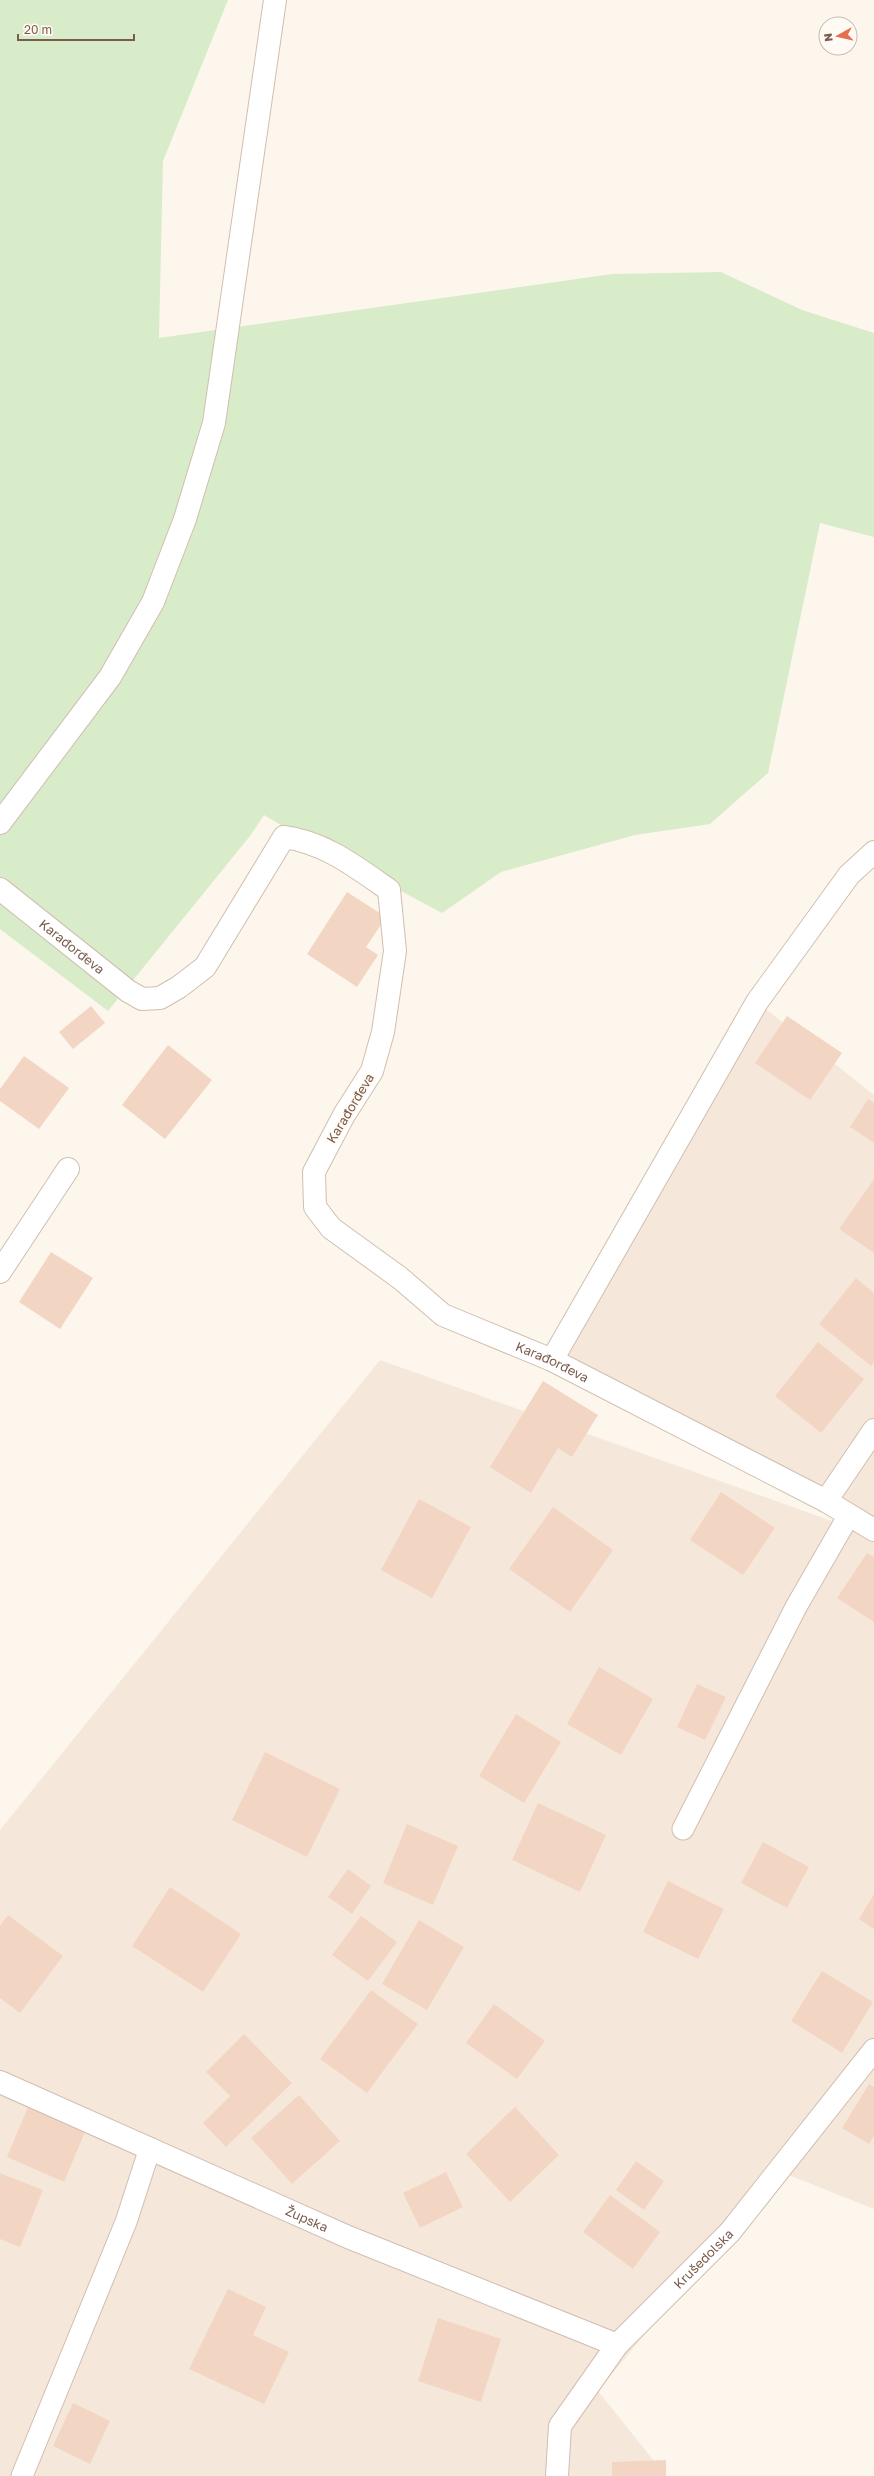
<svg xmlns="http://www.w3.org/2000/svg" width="874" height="2476" viewBox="0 0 874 2476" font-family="'Golos Text',sans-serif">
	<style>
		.residential { fill: #f5e8da }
		.green { fill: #d8ecc9 }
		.building { fill: #f3d5c3 }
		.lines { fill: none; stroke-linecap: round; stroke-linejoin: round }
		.service-casing { stroke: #d1beb0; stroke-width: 23 }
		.minor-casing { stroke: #d1beb0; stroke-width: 24 }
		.service { stroke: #fff; stroke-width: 21 }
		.minor { stroke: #fff; stroke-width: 22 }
		.labels { text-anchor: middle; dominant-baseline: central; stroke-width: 4; stroke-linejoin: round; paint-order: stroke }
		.street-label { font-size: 13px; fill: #7a5c4d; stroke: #fffaf3 }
	</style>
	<rect width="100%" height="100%" fill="#fdf6ec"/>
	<path class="residential" d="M757,1002L874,1095V1530L552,1360Z
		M380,1360L874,1536V2209L779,2171L598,2391L666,2476H0V1830Z"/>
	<path class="green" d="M0,0H228L163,161L159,338L612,274L721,272L802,310L874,333V537L820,523L768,773L710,824L635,835L501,872L442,913L304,839L264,815L250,836L108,1011L0,929Z"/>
	<path class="building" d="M347,892L386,917L366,947L378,955L357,987L307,954Z
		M91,1006L105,1023L73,1049L59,1032Z
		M787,1016L842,1053L810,1100L755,1063Z
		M168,1045L212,1080L165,1139L122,1105Z
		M24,1056L69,1088L39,1129L0,1101V1089Z
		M868,1099L874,1103V1143L850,1127Z
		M874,1179V1253L839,1229Z
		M51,1252L93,1278L60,1329L19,1302Z
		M856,1278L874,1293V1362L871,1366L819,1324Z
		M818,1342L864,1379L821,1433L775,1396Z
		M543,1381L598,1415L572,1457L558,1448L531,1493L490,1467Z
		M721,1492L775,1528L743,1575L690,1540Z
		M419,1499L471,1527L432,1598L381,1570Z
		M553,1507L613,1550L570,1612L509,1569Z
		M867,1553L874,1557V1622L837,1598Z
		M599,1667L653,1699L621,1755L567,1724Z
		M697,1684L726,1697L705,1740L677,1727Z
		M516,1714L561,1742L524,1803L479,1776Z
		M265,1752L340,1789L307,1857L232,1820Z
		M538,1803L606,1835L580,1892L512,1860Z
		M407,1824L458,1846L433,1905L383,1883Z
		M763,1842L809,1867L787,1908L741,1883Z
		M348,1869L371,1886L352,1914L328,1897Z
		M668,1881L724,1909L698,1959L643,1932Z
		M170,1887L241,1934L203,1992L132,1946Z
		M874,1894V1929L859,1919Z
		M8,1915L63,1956L20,2013L0,1998V1926Z
		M361,1916L397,1942L368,1981L332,1955Z
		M419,1920L464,1947L427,2010L382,1984Z
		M822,1971L873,2002L842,2053L791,2021Z
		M371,1990L418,2024L367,2093L320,2059Z
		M494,2004L545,2041L517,2079L466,2043Z
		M244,2034L292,2083L226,2147L203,2123L230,2096L206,2072Z
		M869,2084L874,2087V2136L869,2144L842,2128Z
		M299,2095L340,2141L292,2184L251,2138Z
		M28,2107L85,2132L64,2182L7,2157Z
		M515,2107L559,2155L510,2202L466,2154Z
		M636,2161L664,2181L644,2210L616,2190Z
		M446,2172L463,2207L420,2228L403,2193Z
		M0,2173L43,2190L20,2247L0,2239Z
		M610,2195L660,2232L633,2269L583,2232Z
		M228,2289L266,2307L253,2335L289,2352L264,2404L189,2369Z
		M438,2318L501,2339L481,2402L418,2381Z
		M73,2403L110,2421L90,2464L53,2446Z
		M666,2460V2476H612V2462Z"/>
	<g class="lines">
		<defs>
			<path id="service" d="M683,1829L796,1607L849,1515
				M22,2476L126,2222L150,2148"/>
			<g id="minor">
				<path d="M0,823L110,677L153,602L185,519L214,423L275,0"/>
				<path id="s1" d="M0,889L128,991L142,999L160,998L179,987L205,967L284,837C324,842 356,867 389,890L395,951L383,1032L372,1071L344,1115L314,1172L315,1207L331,1228L400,1278L443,1315L552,1360L826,1501L874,1530"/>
				<path d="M0,1272L68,1169"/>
				<path d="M552,1360L757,1002L849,875L874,852"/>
				<path d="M826,1501L874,1430"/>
				<path id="s2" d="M0,2082L348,2237L617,2345"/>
				<path id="s3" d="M557,2476L560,2426L617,2345L730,2232L874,2050"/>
			</g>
		</defs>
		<use href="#service" class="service-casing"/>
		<use href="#minor" class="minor-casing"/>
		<use href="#service" class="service"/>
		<use href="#minor" class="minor"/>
	</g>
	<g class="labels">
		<g class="street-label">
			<text stroke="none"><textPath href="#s1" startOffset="92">Karađorđeva</textPath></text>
			<text transform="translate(350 1108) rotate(-59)">Karađorđeva</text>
			<text stroke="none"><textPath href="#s1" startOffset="1146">Karađorđeva</textPath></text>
			<text stroke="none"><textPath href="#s2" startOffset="336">Župska</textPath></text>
			<text stroke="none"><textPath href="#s3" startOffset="271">Krušedolska</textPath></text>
		</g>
	</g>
	<g transform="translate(838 36) rotate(262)"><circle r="19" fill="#fffaf3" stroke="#cabbb1"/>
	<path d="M0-3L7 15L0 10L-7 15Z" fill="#e76f51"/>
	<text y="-6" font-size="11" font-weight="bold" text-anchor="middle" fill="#7a5c4d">N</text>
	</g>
	<path d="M18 34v6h116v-6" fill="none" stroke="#7a5c4d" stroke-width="2"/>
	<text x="24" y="34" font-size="12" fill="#7a5c4d" stroke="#fffaf3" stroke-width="3" paint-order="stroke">20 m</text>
</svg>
